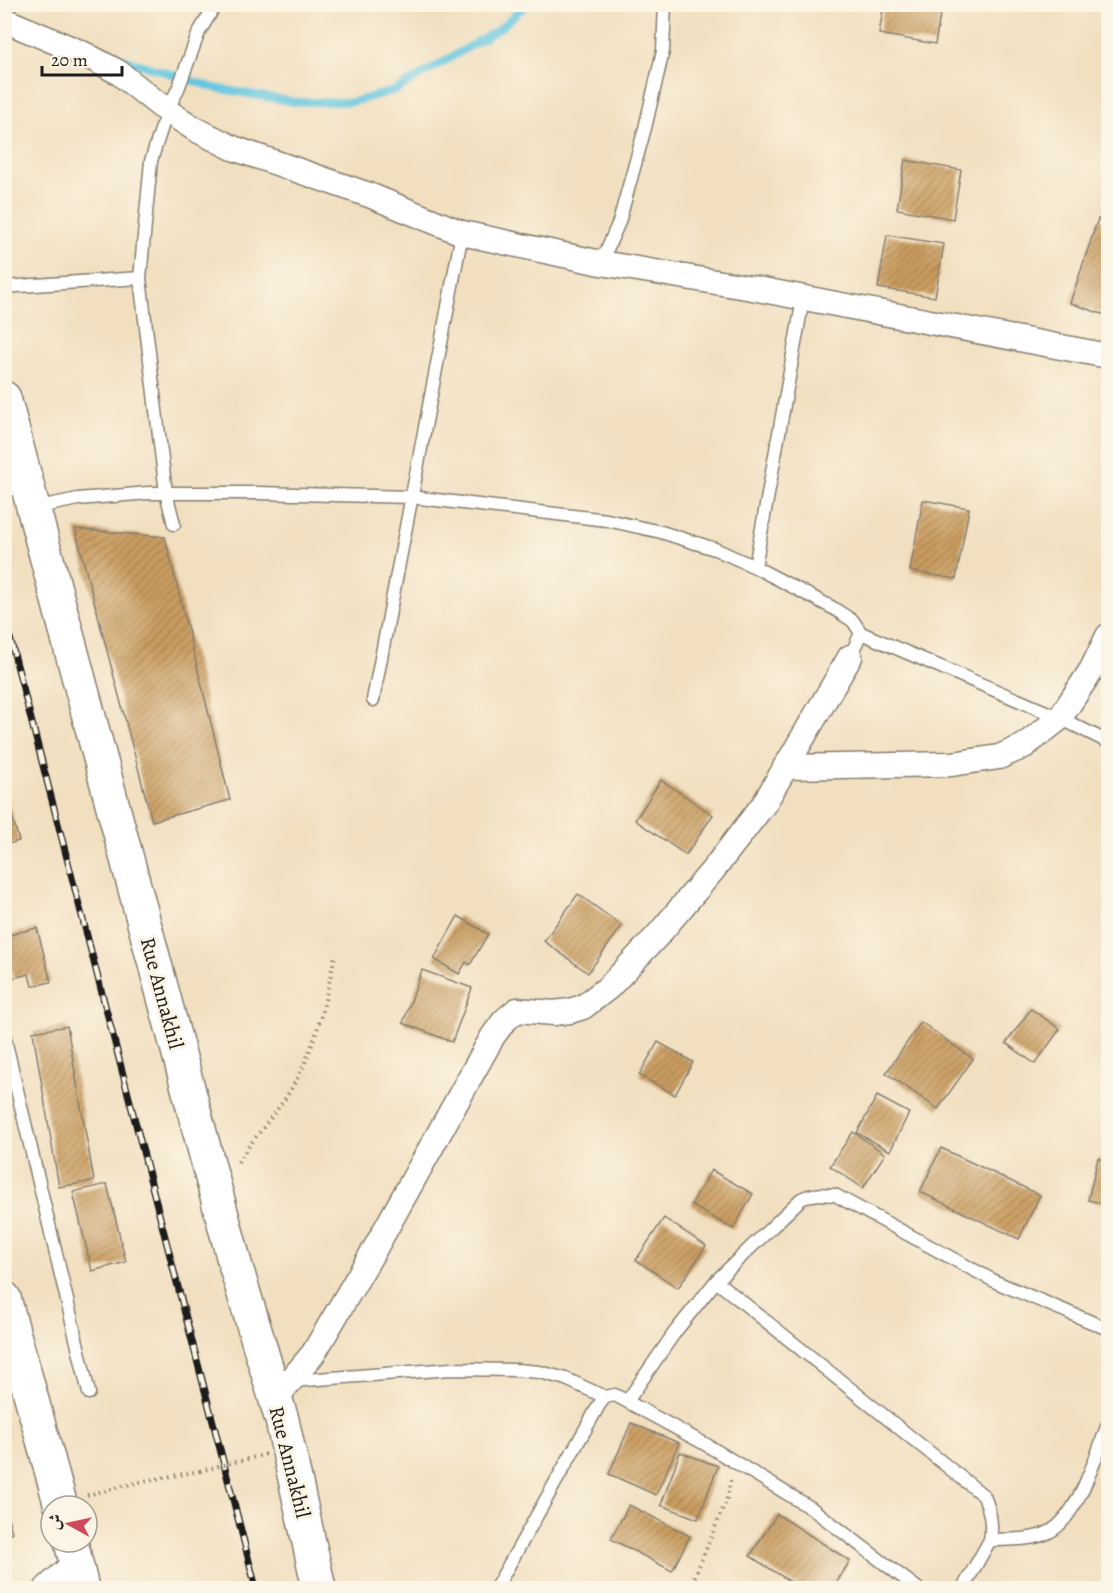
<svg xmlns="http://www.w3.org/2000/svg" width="1113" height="1593" viewBox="0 0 1113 1593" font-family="Alegreya,Amiri,serif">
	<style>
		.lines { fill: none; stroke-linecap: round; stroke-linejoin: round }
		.stream { stroke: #62c6e0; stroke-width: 8 }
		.building { fill: url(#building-hatch) }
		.lane-casing { stroke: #867e6e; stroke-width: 15 }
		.street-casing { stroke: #867e6e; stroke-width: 27 }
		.secondary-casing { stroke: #867e6e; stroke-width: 36 }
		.path { stroke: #867e6e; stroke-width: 4; stroke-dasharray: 1.5 4.5; stroke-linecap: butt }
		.lane { stroke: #fff; stroke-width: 12 }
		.street { stroke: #fff; stroke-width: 24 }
		.secondary { stroke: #fff; stroke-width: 33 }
		.rail-casing { stroke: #1c1c1c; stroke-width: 7 }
		.rail { stroke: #fcf5e5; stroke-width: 4.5; stroke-dasharray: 14; stroke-linecap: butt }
		.path-bridge { stroke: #867e6e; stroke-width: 4; stroke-dasharray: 1.5 4.5; stroke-linecap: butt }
		.labels { text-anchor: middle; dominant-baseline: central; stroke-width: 6; stroke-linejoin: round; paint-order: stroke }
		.street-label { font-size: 21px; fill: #1c1c1c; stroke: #fcf5e5 }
	</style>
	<defs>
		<pattern id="building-hatch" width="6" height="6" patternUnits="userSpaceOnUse" patternTransform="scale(1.5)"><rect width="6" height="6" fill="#ca9d60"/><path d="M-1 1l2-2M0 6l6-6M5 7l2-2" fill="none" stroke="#a37f4e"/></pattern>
	</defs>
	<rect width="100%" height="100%" fill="#fcf5e5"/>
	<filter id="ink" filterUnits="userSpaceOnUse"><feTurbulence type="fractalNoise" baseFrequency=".0167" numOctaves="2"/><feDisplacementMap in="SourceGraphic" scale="12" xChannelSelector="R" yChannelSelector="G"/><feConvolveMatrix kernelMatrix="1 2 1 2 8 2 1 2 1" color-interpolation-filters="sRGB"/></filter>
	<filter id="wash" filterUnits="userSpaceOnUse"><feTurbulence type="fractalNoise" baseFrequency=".008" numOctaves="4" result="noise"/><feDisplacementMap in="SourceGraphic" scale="24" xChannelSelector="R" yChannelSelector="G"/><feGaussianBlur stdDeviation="1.35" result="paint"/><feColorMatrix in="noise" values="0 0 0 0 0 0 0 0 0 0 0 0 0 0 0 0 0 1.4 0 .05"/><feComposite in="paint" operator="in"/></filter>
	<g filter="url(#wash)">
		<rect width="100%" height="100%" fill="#f1dfc0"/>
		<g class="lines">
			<path class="stream" d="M102,52L215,88L295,102H352L396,90L499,29L527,4"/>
		</g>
		<g id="blocks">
			<path class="building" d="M884,4H942L935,44L879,34Z
				M905,160L961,170L953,219L897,209Z
				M1098,219L1108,222V316L1070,303Z
				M887,235L944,244L935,297L878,288Z
				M923,500L969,508L956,579L910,571Z
				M75,529L165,537L230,800L152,821Z
				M661,780L713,815L686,855L635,820Z
				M4,787L19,841L4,845Z
				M578,894L622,926L588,973L544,941Z
				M458,916L488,934L470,965L466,962L459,974L434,959Z
				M37,928L51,982L32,986L29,974L13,978L4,936Z
				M422,970L472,988L452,1042L403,1023Z
				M1031,1009L1060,1029L1035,1064L1006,1043Z
				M921,1022L973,1059L938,1109L886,1073Z
				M67,1026L94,1181L59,1187L33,1032Z
				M658,1042L693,1062L675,1095L639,1075Z
				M877,1096L909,1113L890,1151L857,1133Z
				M853,1132L885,1154L863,1188L830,1166Z
				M941,1148L1040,1195L1019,1239L920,1192Z
				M1098,1158L1108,1161V1205L1088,1200Z
				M711,1170L753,1194L733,1229L691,1205Z
				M107,1184L126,1262L92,1271L73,1192Z
				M664,1218L706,1246L678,1288L636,1260Z
				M631,1423L679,1443L656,1495L609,1474Z
				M680,1452L718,1466L698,1519L661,1505Z
				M4,1504L12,1532L4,1536Z
				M629,1505L690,1536L672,1571L611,1539Z
				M777,1514L850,1561L833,1588H800L750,1556Z"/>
		</g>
	</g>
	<g filter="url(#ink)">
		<use href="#blocks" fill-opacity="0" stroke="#867e6e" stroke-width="1.5"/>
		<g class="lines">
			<defs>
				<path id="lane" d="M601,263L619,222L645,128L663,51L665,4
					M4,287L140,278
					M34,508L78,499L149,493H258L411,497L607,520L661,532L715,549L755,567L833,608L853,621L861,633L850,657
					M174,524L166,493L140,278L151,161L167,111L178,89L199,32L216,4
					M755,567L803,299
					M861,633L1060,718L1108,742
					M373,700L462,233
					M4,1035L89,1393
					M716,1281L984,1496C990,1510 993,1524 990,1540L963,1588
					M292,1381L451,1369L516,1370L540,1372L566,1379L605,1397
					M628,1400L675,1332L716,1281L801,1199C812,1193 823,1194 835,1195L996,1282L1108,1329
					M990,1540C1009,1539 1032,1541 1049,1532C1078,1518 1097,1453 1108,1424
					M496,1588L599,1405L605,1397L615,1395L705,1444L811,1508L917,1588"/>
				<path id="street" d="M4,20L84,54L118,72L167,111L195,129L233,148L369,195L462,233L601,263L752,288L1108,356
					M785,767L952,764L999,757L1024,746L1060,718L1092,669L1108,636
					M275,1399L313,1354L373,1252L493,1036L504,1021L517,1010L554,1013L570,1011L583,1007L609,987L658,935L713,870L764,804L850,657
					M47,1588L76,1562"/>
				<path id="secondary" d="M4,398L235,1264L282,1420L319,1588
					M4,1298L61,1506
					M71,1542L82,1588"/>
			</defs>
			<use href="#lane" class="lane-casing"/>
			<use href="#street" class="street-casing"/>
			<use href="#secondary" class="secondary-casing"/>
			<path class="path" d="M238,1162C254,1137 274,1116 290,1091C316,1049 325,1002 335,955
				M87,1495L144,1481L200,1471
				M690,1588L726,1501L731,1480"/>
			<use href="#lane" class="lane"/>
			<use href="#street" class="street"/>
			<use href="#secondary" class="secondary"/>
			<defs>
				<path id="rail" d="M4,615L256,1588"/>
			</defs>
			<use href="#rail" class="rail-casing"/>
			<use href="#rail" class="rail"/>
			<path class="path-bridge" d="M200,1471L267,1454"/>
		</g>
	</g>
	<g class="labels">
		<g class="street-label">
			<text transform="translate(162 993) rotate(75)">Rue Annakhil</text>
			<text transform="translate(290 1462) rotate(76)">Rue Annakhil</text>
		</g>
	</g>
	<rect width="1113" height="1593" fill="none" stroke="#fcf5e5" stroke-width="24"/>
	<g transform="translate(69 1524) rotate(278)"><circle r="28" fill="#fcf5e5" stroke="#a29e95" stroke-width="1.5"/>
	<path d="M0-4.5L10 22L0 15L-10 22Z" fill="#d1495b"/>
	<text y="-9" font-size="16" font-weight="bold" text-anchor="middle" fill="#1c1c1c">ش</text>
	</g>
	<path d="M42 66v9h80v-9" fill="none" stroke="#1c1c1c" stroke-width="3"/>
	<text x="51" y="66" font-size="18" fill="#1c1c1c" stroke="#fcf5e5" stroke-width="4.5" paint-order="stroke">20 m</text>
</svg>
